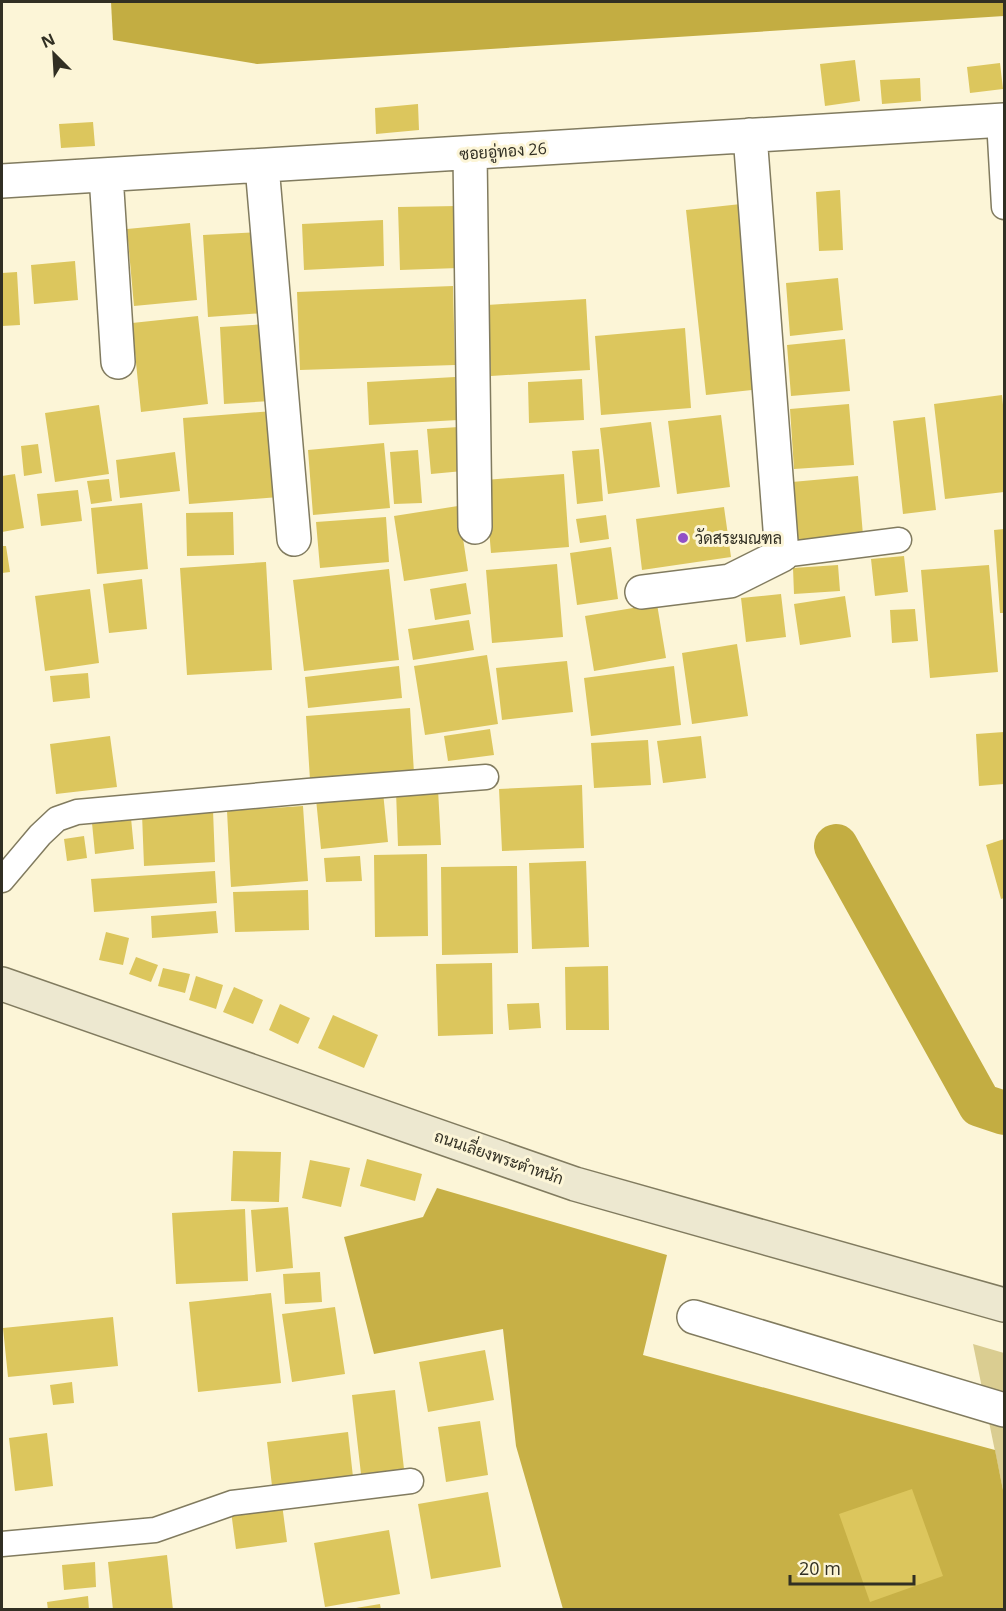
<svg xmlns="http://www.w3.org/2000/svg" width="1006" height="1611" viewBox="0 0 1006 1611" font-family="'Open Sans',Sarabun,sans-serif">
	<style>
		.green { fill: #dacd91 }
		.forest { fill: #c7b046 }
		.water { fill: #c3ad42 }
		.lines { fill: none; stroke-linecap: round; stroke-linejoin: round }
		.canal { stroke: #c3ad42; stroke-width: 44 }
		.building { fill: #dcc65d }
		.lane-casing { stroke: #817b5f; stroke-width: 27 }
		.street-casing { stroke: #817b5f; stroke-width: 36 }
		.secondary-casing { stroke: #817b5f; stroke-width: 36 }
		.lane { stroke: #fff; stroke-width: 24 }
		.street { stroke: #fff; stroke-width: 33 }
		.secondary { stroke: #ede8d0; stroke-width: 33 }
		.poi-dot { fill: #9251c6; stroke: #fcf5d7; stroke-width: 2 }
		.labels { text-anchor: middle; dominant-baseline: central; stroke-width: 6; stroke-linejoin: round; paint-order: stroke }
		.street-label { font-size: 16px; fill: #312f23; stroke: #fcf5d7 }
		.poi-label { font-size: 16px; fill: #312f23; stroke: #fcf5d7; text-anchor: start }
	</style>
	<rect width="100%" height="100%" fill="#fcf5d7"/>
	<path class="green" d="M973,1344L1004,1353V1495Z"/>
	<path class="forest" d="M437,1188L667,1255L643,1355L995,1450L1004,1495V1609H563L516,1446L503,1329L374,1354L344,1237L423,1217Z"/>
	<path class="water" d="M111,2H1004V16L257,64L113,40Z"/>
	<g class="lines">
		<path class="canal" d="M836,846L980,1105L1004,1113"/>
	</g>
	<path class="building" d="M855,60L860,101L825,106L820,64Z
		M1000,63L1003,89L970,93L967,67Z
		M920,78L921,101L882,104L880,80Z
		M418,104L419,130L376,134L375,108Z
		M93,122L95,146L61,148L59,124Z
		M840,190L843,250L819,251L816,192Z
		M741,204L761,389L706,395L686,210Z
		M457,206L459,268L400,270L398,207Z
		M383,220L384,266L304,270L302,224Z
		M190,223L197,300L134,306L127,229Z
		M259,232L264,313L208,317L203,235Z
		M75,261L78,300L34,304L31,265Z
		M17,272L20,325L2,326V273Z
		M838,278L843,330L790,336L786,283Z
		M453,286L455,365L300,370L297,292Z
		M586,299L590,370L491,376L487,305Z
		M198,316L208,404L141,412L132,323Z
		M267,324L271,401L224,404L220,327Z
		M685,328L691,408L601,415L595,336Z
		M845,339L850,391L791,396L787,345Z
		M455,377L458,420L369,425L367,382Z
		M582,379L584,420L529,423L528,382Z
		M1002,395L1004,415V492L945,499L934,404Z
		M849,404L854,465L794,469L790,409Z
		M99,405L109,474L55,482L45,413Z
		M273,411L279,497L189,504L183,418Z
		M721,415L730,487L677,494L668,421Z
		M925,417L936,510L903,514L893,421Z
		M651,422L660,487L608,494L600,428Z
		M459,427L463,471L431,474L427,429Z
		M384,443L390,508L313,515L308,450Z
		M38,444L42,473L24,476L21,446Z
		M599,449L603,501L577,504L572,451Z
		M418,450L422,503L394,504L390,452Z
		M175,452L180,491L120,498L116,460Z
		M15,474L24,528L2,532V476Z
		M564,474L569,547L491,553L485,480Z
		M858,476L863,535L798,541L792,482Z
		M109,479L112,501L91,504L87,481Z
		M78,490L82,521L41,526L37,494Z
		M142,503L148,569L97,574L91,508Z
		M458,506L468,571L404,581L394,516Z
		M724,507L731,557L642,570L636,519Z
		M233,512L234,555L187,556L186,513Z
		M606,515L609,539L580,543L576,519Z
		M386,517L389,562L320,568L316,522Z
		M1004,529V613H1000L994,530Z
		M2,546H6L10,572L2,573Z
		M611,547L618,599L577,605L570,553Z
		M904,556L908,592L875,596L871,559Z
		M266,562L272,670L187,675L180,568Z
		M557,564L563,637L492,643L486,570Z
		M838,565L840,591L794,594L793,568Z
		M989,565L998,672L930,678L921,570Z
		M389,569L399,660L304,671L293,580Z
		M142,579L147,629L109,633L103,584Z
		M466,583L471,614L435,620L430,589Z
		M90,589L99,663L45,671L35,596Z
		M781,594L786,637L746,642L741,598Z
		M845,596L851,637L800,645L794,604Z
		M657,604L666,658L594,671L585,616Z
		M915,609L918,641L892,643L890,610Z
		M469,620L474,650L413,660L408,629Z
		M737,644L748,716L692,724L682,653Z
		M487,655L498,724L425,735L414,666Z
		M567,661L573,712L502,720L496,668Z
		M399,666L402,698L308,708L305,677Z
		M674,666L681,725L591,736L584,678Z
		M88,673L90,698L53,702L50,676Z
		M410,708L414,773L310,780L306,716Z
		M490,729L494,755L448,761L444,736Z
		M1004,732V784L979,786L976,734Z
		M110,736L117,787L56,794L50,744Z
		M701,736L706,778L663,783L657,741Z
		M648,740L651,785L594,788L591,743Z
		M582,785L584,848L502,851L499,789Z
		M438,789L441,845L398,846L396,791Z
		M383,792L388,842L321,849L316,799Z
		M303,806L308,881L231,887L227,811Z
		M213,810L215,862L144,866L142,814Z
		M131,818L134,849L95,854L92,823Z
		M84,836L87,858L67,861L64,839Z
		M1004,839V898L1001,899L986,845Z
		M427,854L428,936L375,937L374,855Z
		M360,856L362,881L326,882L324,858Z
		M586,861L589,947L532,949L529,863Z
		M517,866L518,953L442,955L441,867Z
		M215,871L217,903L94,912L91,879Z
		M308,890L309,930L235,932L233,892Z
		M216,911L218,933L152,938L151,916Z
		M106,932L129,938L123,965L99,960Z
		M136,957L158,965L151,982L129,974Z
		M492,963L493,1034L438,1036L436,964Z
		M608,966L609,1030H566L565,967Z
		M163,968L190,974L185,993L158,986Z
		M196,976L223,985L216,1009L189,1000Z
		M234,987L263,1000L253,1024L223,1012Z
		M539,1003L541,1028L509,1030L507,1004Z
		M280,1004L310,1018L298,1044L269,1030Z
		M333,1015L378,1035L364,1068L318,1048Z
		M233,1151L281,1152L279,1202L231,1201Z
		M367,1159L422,1174L415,1201L360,1186Z
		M310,1160L350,1168L341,1207L302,1198Z
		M288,1207L293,1268L256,1272L251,1210Z
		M245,1209L248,1281L176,1284L172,1213Z
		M320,1272L322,1302L285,1304L283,1274Z
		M271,1293L281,1383L198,1392L189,1302Z
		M335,1307L345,1374L292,1382L282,1314Z
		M113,1317L118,1366L8,1377L3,1328Z
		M485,1350L494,1400L428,1412L419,1362Z
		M72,1382L74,1403L53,1405L50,1385Z
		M395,1390L404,1469L361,1474L352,1395Z
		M480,1421L488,1475L446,1482L438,1427Z
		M348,1432L353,1477L272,1486L267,1442Z
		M47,1433L53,1486L15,1491L9,1438Z
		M912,1489L943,1576L870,1602L839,1514Z
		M488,1492L501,1567L431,1579L418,1504Z
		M282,1504L287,1542L236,1549L231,1511Z
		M389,1530L400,1594L325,1607L314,1543Z
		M167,1555L173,1610H113L108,1562Z
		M95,1562L96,1587L64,1590L62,1565Z
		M88,1596L89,1610H48L47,1602Z
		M380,1604L381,1610H356V1608Z"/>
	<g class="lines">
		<defs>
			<path id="lane" d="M999,120L1004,207
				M782,555L899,540
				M2,880L40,835L57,819L77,812L308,791L486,777
				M2,1544L155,1530L232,1503L411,1481"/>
			<path id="street" d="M470,153L475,527
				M262,166L294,539
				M106,175L118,362
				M2,181L1004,120
				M642,592L730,581L782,555L750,135
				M694,1317L1004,1410"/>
			<path id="secondary" d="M2,984L575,1184L1004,1305"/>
		</defs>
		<use href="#lane" class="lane-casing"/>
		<use href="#street" class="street-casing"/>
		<use href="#secondary" class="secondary-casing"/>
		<use href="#lane" class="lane"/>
		<use href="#street" class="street"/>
		<use href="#secondary" class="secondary"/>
	</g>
	<circle class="poi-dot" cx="683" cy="538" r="6"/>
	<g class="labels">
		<g class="street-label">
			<text transform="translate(503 151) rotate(-4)">ซอยอู่ทอง 26</text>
			<text transform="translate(499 1157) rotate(19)">ถนนเลี่ยงพระตำหนัก</text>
		</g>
		<g class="poi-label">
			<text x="695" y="538">วัดสระมณฑล</text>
		</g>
	</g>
	<rect width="1006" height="1611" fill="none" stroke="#312f23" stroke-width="6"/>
	<g transform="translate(54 54) rotate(336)" stroke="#fcf5d7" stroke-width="4.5" paint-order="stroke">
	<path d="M0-4.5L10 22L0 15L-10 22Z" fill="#312f23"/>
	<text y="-9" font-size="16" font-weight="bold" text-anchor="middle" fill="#312f23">N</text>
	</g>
	<path d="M790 1575v9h124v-9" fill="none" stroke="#312f23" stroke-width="3"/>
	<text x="799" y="1575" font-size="18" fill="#312f23" stroke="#fcf5d7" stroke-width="4.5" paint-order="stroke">20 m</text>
</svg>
